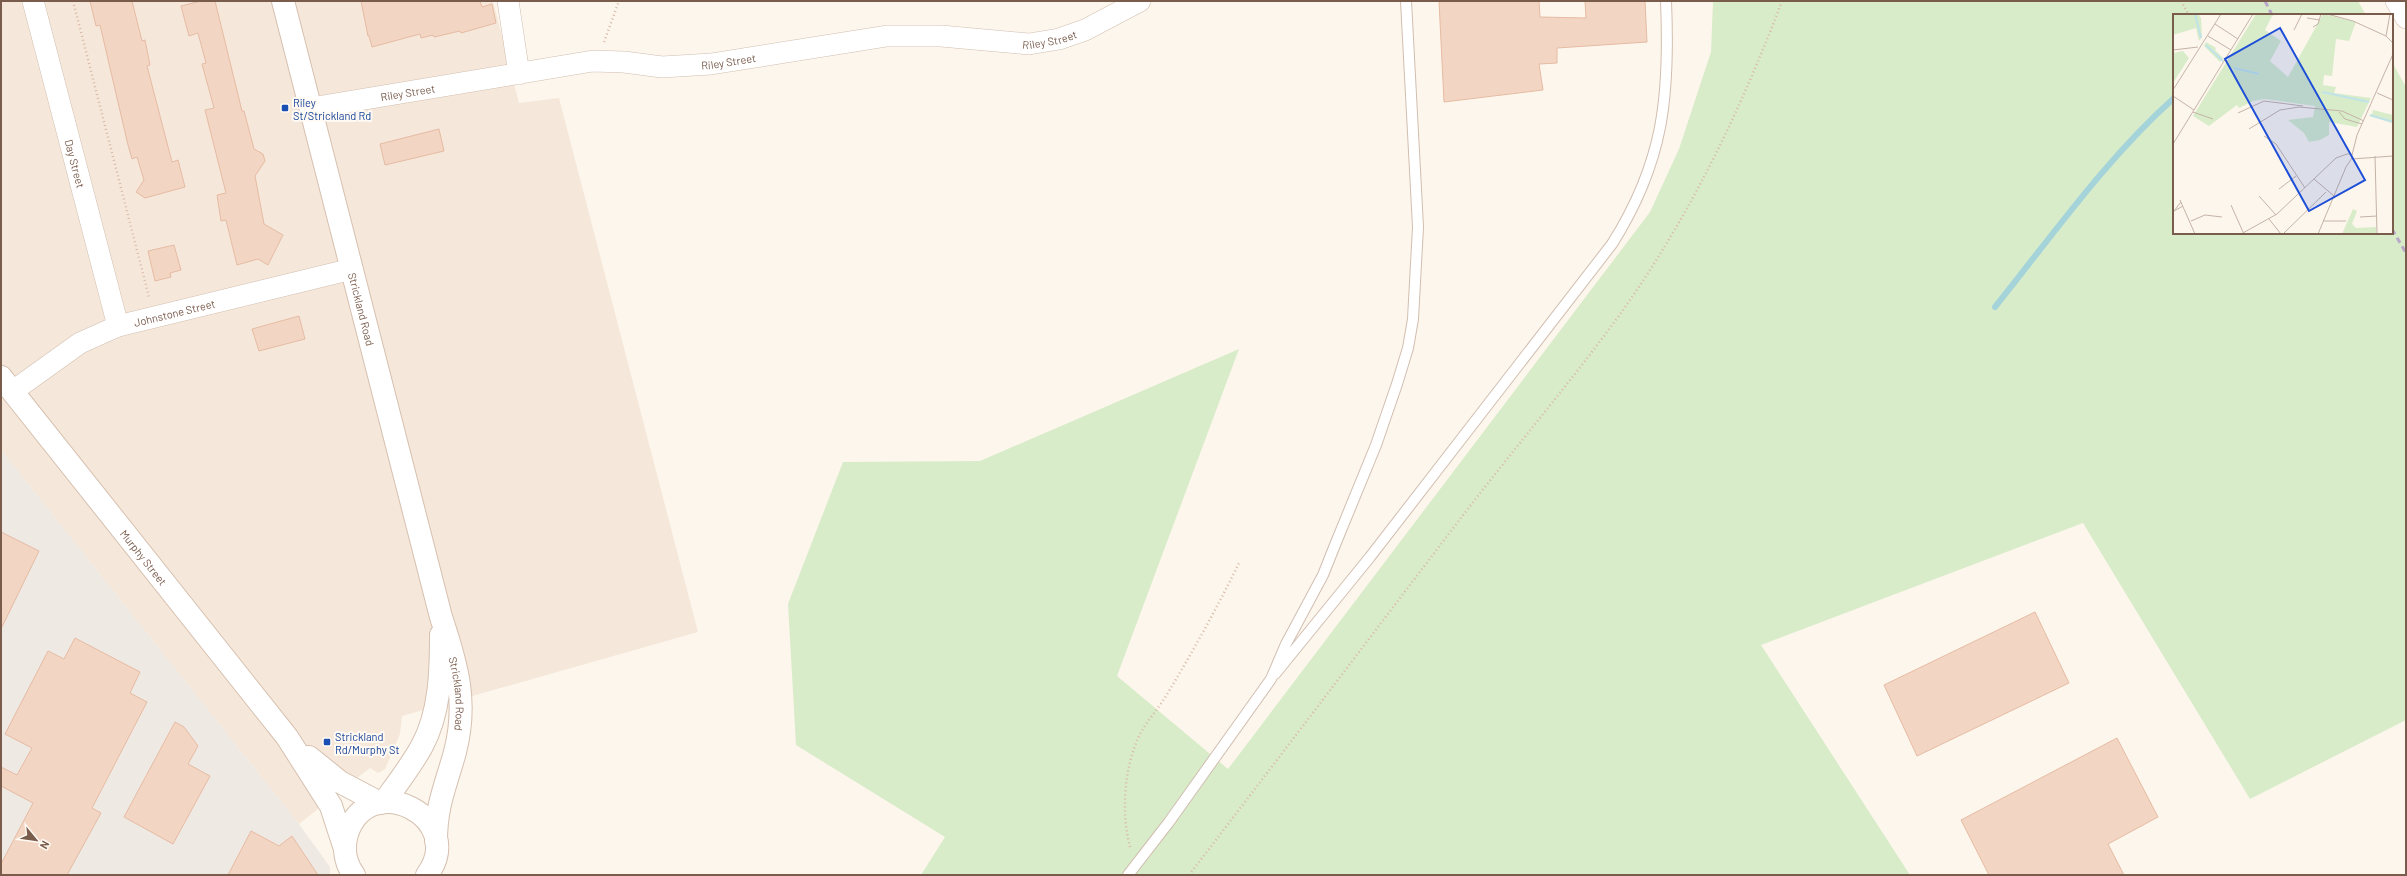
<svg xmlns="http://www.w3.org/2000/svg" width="2407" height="876" viewBox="0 0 2407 876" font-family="Barlow,sans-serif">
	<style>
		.residential { fill: #f5e8da }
		.industrial { fill: #efe9e4 }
		.green { fill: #d8ecc9 }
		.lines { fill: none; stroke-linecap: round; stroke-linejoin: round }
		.stream { stroke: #a5d3da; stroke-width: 6 }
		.building { fill: #f3d5c3; stroke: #e6bba3 }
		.lane-casing { stroke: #d1beb0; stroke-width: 12 }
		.street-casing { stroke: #d1beb0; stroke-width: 22 }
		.secondary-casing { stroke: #d6c0b0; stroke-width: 24 }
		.path { stroke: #d9b8a5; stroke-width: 2.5; stroke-dasharray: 1 3; stroke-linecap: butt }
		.lane { stroke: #fff; stroke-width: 10 }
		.street { stroke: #fff; stroke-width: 21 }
		.secondary { stroke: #fff; stroke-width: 22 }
		.rail { stroke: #b9a8c9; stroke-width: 3; stroke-dasharray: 6 4; stroke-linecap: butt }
		.transit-dot { fill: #1a4fb4; stroke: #fffaf3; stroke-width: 1.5 }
		.labels { text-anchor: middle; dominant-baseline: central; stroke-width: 4; stroke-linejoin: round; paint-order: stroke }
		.street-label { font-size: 11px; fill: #7a5c4d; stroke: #fffaf3 }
		.transit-label { font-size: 11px; fill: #164399; stroke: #fffaf3; text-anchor: start }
		.inset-river { fill: none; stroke: #bfe3e8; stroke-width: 2 }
		.inset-road { fill: none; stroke: #c5b3a7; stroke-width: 1 }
		.view { fill: #1d4ed8; fill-opacity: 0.15; stroke: #1d4ed8; stroke-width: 2 }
		.inset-edge { fill: none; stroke: #7a5c4d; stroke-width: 2 }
	</style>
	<rect width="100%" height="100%" fill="#fdf6ec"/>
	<path class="residential" d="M1,1H493L519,103L559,98L698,632L402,716L400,734L385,769L378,773L370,768L299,824L1,450Z"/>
	<path class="industrial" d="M1,450L299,824L330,867V875H1Z"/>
	<path class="green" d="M1713,1H2358L2366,15H2174V233H2392V62L2406,87V720L2250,799L2083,523L1761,645L1910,875H921L945,837L796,745L788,604L843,462L980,461L1239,349L1117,676L1228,769L1650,212L1679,149L1711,52Z"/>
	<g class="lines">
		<path class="stream" d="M1995,307C2052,236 2106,159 2174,98"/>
	</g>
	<path class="building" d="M90,1H132L142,41L145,40L150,65L147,66L172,162L178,160L185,187L145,198L136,192L144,180L137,157L132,159L128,145L100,25L96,26Z
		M201,1H215L242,111H244L254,149L263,154L265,161L255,176L264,224L283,235L268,265L258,259L237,265L226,220L221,221L217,195L226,193L205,110L214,108L202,64L206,63L198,33L189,36L181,6Z
		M361,1H480L482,7L492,4L496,23L461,33L460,31L434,37L433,35L421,38L420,34L372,47L369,36H368Z
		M1439,1H1539L1540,17L1586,18L1585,1H1645L1647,42L1557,48V63L1539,64L1543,90L1444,102Z
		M439,129L444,151L385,165L380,144Z
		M174,245L181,270L170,273L171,277L155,281L148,251Z
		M299,316L305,339L259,351L252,329Z
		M1,532L39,551L1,629Z
		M2035,612L2069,683L1917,756L1884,685Z
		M75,638L140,672L130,693L147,702L92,808L101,813L67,875H1V864L33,803L1,786V767L17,775L32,748L5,734L48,651L64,659Z
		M175,722L184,727L198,746L188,764L210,776L173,844L124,817Z
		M2117,738L2158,817L2108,844L2124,875H1989L1961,820Z
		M251,831L279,846L292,836L318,875H228Z"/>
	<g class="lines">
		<defs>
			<path id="lane" d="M1275,674L1370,557L1612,244C1664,162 1670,96 1666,1
				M1128,875L1169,822L1271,679L1286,644L1323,575L1335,545L1376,445L1397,384L1408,348L1413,319L1418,227L1406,1"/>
			<g id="street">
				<path id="s1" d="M33,1L118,326"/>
				<path d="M508,1L519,74"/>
				<path d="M2396,1L2406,18"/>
				<path id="s2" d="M311,108L593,61L624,62L662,67L711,64L887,36H941L1029,44L1059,39L1085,30L1140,1"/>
				<path id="s3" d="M13,391L80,343L118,326L352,269"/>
			</g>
			<g id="secondary">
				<path id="s4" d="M283,1L441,617C457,665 468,702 455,752C446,785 436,805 436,841"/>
				<path id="s5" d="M1,377L287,737L331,806L345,849"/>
				<path d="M309,757L340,782L380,803"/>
				<path d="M384,802C397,784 411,766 422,746C440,713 441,672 441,635"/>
				<path d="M354,875C345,863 343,848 347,834C369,767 469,818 427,875"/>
			</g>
		</defs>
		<use href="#lane" class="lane-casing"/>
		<use href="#street" class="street-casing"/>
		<use href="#secondary" class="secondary-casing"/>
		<path class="path" d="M73,1L149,297
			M2181,1L2189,15
			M604,42L619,1
			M1130,847C1121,813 1124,768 1139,736C1146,722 1158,709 1166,696C1192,653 1217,608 1239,563
			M1189,875C1282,754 1374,632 1467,510C1517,445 1570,383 1618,317C1688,220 1740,112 1782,1"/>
		<use href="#lane" class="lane"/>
		<use href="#street" class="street"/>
		<use href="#secondary" class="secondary"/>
		<path class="rail" d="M2265,1L2272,15
			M2392,229L2406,253"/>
	</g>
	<g class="transit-dot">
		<rect x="281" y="104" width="8" height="8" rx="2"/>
		<rect x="323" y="738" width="8" height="8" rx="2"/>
	</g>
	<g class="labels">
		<g class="street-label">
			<text stroke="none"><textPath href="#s2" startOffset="746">Riley Street</textPath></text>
			<text stroke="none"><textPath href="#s2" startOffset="422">Riley Street</textPath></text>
			<text stroke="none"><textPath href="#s2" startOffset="98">Riley Street</textPath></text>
			<text stroke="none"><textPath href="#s1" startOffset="168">Day Street</textPath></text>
			<text stroke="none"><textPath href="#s4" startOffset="318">Strickland Road</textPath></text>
			<text stroke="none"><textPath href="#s3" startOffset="182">Johnstone Street</textPath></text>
			<text stroke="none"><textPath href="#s5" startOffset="230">Murphy Street</textPath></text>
			<text stroke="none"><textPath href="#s4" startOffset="715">Strickland Road</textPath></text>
		</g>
		<g class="transit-label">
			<text x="293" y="102">Riley<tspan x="293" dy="13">St/Strickland Rd</tspan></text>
			<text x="335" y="736">Strickland<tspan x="335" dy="13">Rd/Murphy St</tspan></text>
		</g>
	</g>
	<g transform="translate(2173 14)">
		<rect width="220" height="220" fill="#fdf6ec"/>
		<path d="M0,0H25L28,4L29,23L26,27L23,14L0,21ZM83,0H104L99,2L92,16L108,27L97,47L115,63L150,0L183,8L176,27L163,25L159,62L151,61L150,71L163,73L161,79L198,84L184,113L156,108V121L147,126L136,128L131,119L115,106L140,103L142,92L92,85L80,87L66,94L64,91L36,112L20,102ZM33,28L43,34L42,36L50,44L47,48L31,32ZM10,37L16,44L0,69V39ZM200,96L220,101V109L196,102L199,101ZM180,195L184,197L179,210L183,214L203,213V220H169Z" fill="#d8ecc9"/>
		<path class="inset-river" d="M22,0L28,24M33,31L50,47M61,54L86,60M149,78L196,88M197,101L220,108"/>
		<path class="inset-road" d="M154,0L180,7L213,22L220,29M134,4L147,6M42,10L65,25M140,13L145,10L148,0M121,16L129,0M35,22L58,36M213,22L217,0M0,36L25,33M0,76L48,0M204,79L220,86M0,82L21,96M20,98L40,105M166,98L172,105L189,110M65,99L91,87L130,92M76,115L107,96L126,93L169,97L191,107M91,122L103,130L132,174M0,130L80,0M179,141L184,121L220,40M202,142L204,220M179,145L220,142M141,165L161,182M106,175L123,162M86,182L103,201M7,186L22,220M8,188L1,197L10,192M58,191L70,218M187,203L204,202M96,205L108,220M18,207L32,201L49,203M150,207H173M68,220L104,200L163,144L174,140M110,220L153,178M145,220L173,153L179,144L178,140H174"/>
		<path class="view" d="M107,14L192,166L136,197L52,45Z"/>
		<rect width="220" height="220" class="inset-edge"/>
	</g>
	<rect width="2407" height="876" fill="none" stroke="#7a5c4d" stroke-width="4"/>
	<g transform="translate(36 840) rotate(119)" stroke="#fffaf3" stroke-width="3" paint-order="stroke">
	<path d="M0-3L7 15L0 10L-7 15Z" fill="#7a5c4d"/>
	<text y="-6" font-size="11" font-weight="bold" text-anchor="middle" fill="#7a5c4d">N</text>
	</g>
</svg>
